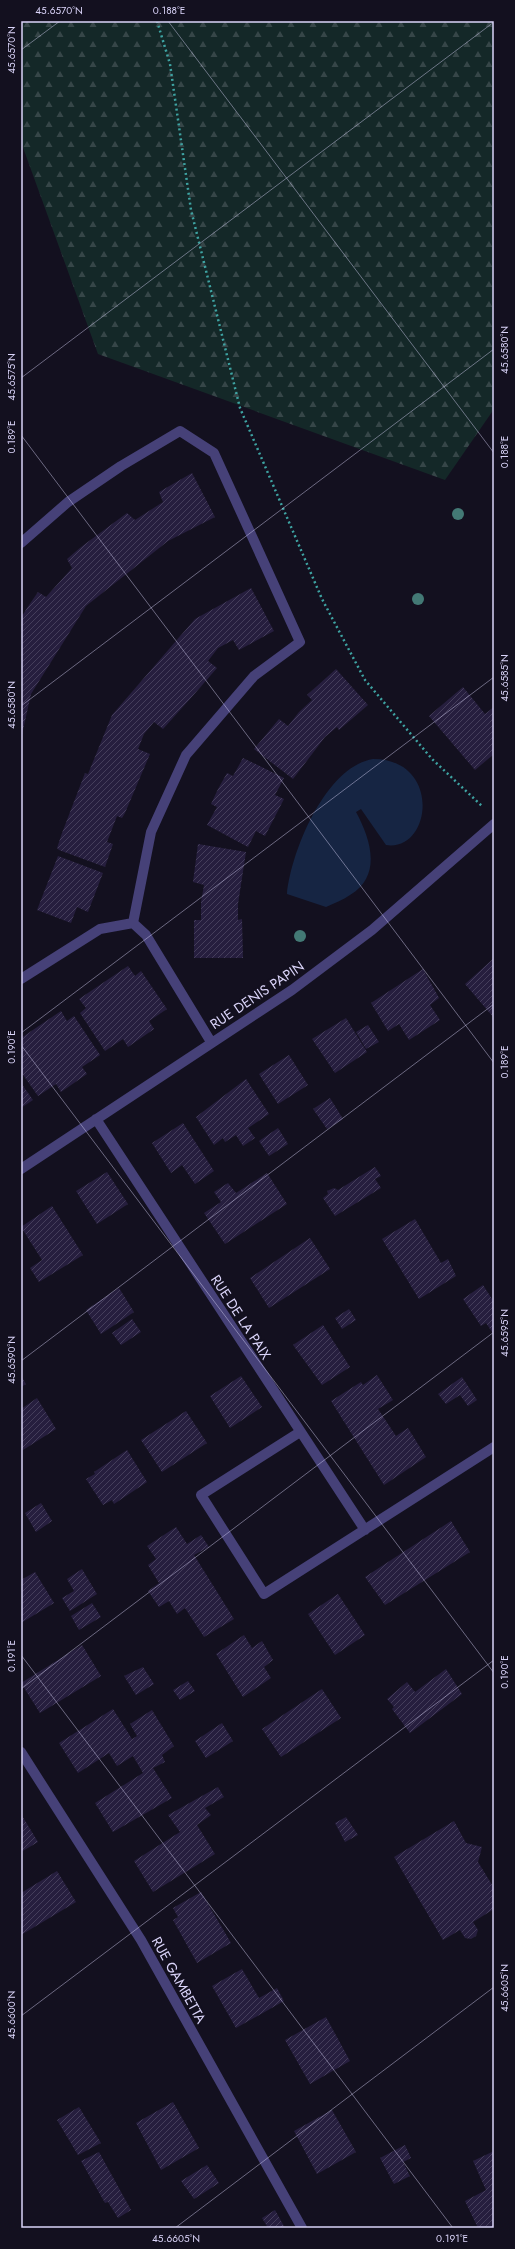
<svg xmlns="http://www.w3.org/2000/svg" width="515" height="2249" viewBox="0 0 515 2249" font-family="Jost,sans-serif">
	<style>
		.forest { fill: url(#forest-firs) }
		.water { fill: #162543 }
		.building { fill: url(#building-hatch) }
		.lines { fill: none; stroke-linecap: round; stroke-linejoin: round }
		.path { stroke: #3ea3a2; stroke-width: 2.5; stroke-dasharray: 2 3; stroke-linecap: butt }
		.minor { stroke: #464178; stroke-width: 10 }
		.tree { fill: #437975 }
		.ticks { fill: none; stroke: #dad4f9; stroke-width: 1; stroke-opacity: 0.45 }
		.labels { text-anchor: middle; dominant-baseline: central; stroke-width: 4; stroke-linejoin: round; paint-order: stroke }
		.street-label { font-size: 14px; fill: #dad4f9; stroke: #13101f }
		.neatline { fill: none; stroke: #dad4f9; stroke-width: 1.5 }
		.ticks-label { font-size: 10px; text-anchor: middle; fill: #dad4f9 }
	</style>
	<defs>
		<pattern id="forest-firs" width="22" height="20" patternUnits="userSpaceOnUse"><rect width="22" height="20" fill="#142828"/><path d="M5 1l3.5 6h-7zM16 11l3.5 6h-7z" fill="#364648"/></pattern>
		<pattern id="building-hatch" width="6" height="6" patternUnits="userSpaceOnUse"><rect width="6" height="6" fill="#261e3e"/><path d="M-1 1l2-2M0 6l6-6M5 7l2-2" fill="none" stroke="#453e5b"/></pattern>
	</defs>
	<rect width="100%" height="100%" fill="#13101f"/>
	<path class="forest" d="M21,21H494V409L445,480L98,354L21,142Z"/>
	<path class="water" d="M373,759C442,759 432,852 386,845L361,809L356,812C370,838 383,875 350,895C343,900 334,903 326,907L287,894C291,852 325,767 373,759Z"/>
	<path class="building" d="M192,473L215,517L168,541L86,606L31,694L21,739V618L27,608L38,592L46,597L72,568L67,559L81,547L127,513L135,520L163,502L159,492Z
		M251,588L274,631L239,650L233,640L218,648L208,661L217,668L190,699L163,729L154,722L144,734L138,749L150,754L125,813L122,818L117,816L107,842L113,844L105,867L59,850L57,848L62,833L85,773L88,774L112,715L195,619Z
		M336,669L368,705L339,730L337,727L325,737L293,779L254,749L279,719L288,726L299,712L312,700L307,695Z
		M463,687L485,714L494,707V754L475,770L429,716Z
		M243,758L284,778L275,795L284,799L265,836L256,831L248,847L207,825L217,807L211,804L218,789L227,773L233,776Z
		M198,844L246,852L238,904V920L242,919L243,958H194V920H201V902L204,885L193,882Z
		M58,856L103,873L88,912L77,907L71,923L37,910Z
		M494,958V1018L465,984Z
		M128,966L135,976L141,971L167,1009L149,1021L154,1029L128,1047L123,1039L105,1051L80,1013L86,1008L79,999Z
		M423,969L439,998L430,1005L440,1020L409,1040L399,1024L388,1031L371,1003Z
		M61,1011L67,1021L74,1016L100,1055L82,1067L87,1074L61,1092L56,1084L38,1096L21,1072V1038Z
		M346,1018L367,1052L335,1073L312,1039Z
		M368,1025L379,1042L366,1049L356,1032Z
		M289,1055L308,1085L278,1104L259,1074Z
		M246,1079L269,1114L248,1128L255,1138L243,1146L236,1135L225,1142L223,1138L214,1145L196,1117Z
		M21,1083L33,1100L21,1108Z
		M330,1098L343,1119L327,1129L313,1109Z
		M183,1123L214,1171L195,1184L182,1165L171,1173L152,1143Z
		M278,1128L288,1144L269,1156L259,1141Z
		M375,1167L381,1176L375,1179L381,1188L335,1216L323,1198L328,1194L327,1191L334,1188L338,1190Z
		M107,1172L128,1204L97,1224L76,1191Z
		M267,1173L287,1204L225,1244L204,1213L221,1202L214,1192L228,1183L236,1193Z
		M52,1206L83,1255L39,1282L30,1268L42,1260L21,1227Z
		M415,1219L441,1263L448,1259L456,1276L419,1299L382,1239Z
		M310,1238L330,1269L269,1308L250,1278Z
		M483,1285L494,1302V1335L486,1323L481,1326L463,1299Z
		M119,1288L134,1312L101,1334L86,1310Z
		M349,1309L356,1320L342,1329L335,1318Z
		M132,1319L141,1332L121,1345L112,1333Z
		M323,1325L350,1367L322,1385L293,1345Z
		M377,1375L393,1400L378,1409L396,1436L408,1428L426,1457L384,1485L331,1401L361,1382L363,1385Z
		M21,1376L26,1384L21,1387Z
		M241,1376L262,1407L230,1428L210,1396Z
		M462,1377L477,1400L468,1406L460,1395L446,1404L438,1394Z
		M37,1398L56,1429L23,1450L21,1446V1409Z
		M186,1411L207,1443L162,1472L141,1440Z
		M127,1450L147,1482L114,1504L112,1500L103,1505L86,1479L95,1474L94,1472Z
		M41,1503L52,1521L36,1532L25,1513Z
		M451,1521L470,1552L385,1605L365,1577Z
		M176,1527L187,1544L201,1535L209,1547L194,1555L234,1619L204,1637L185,1608L177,1614L169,1601L159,1607L148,1591L159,1583L148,1565L156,1559L147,1546Z
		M82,1569L97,1594L70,1611L62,1598L74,1591L67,1579Z
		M35,1572L54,1603L21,1623V1580Z
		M338,1594L365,1635L335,1655L308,1614Z
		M92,1603L101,1617L79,1630L71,1616Z
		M244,1635L252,1648L262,1641L273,1660L264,1667L271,1678L243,1697L216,1654Z
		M82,1645L101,1676L40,1713L21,1683Z
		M143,1667L154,1684L136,1695L124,1676Z
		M446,1669L462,1694L410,1733L392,1709L394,1707L387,1699L407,1682L415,1692Z
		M188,1681L195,1691L180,1700L173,1690Z
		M322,1689L341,1718L281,1757L262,1729Z
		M113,1709L132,1739L137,1736L130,1724L152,1710L174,1746L162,1755L165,1762L153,1768L172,1798L113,1832L95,1803L143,1773L133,1756L117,1766L109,1753L78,1773L59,1743Z
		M222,1723L233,1741L206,1758L195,1741Z
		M218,1787L224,1797L205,1808L211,1815L197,1825L215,1854L153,1892L134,1861L180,1832L168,1815Z
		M21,1814L38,1842L21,1852Z
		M346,1817L358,1835L345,1842L335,1823Z
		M454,1821L466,1843L482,1847L478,1862L494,1888V1909L473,1922L478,1930L476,1936L471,1939L465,1938L460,1930L443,1940L394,1857Z
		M57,1871L76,1902L21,1935V1893Z
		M201,1892L231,1943L197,1963L173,1920L178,1917L173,1908Z
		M242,1969L259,1998L277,1988L284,2001L236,2028L212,1986Z
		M326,2017L350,2061L310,2084L285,2040Z
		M173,2102L199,2148L161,2170L136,2123Z
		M79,2107L101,2143L78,2155L57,2120Z
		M332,2110L356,2152L317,2174L294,2131Z
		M405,2145L411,2158L403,2162L410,2176L394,2184L380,2158Z
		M494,2151V2228H478L465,2201L486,2190L473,2161Z
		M99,2152L131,2210L118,2218L108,2202L105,2203L81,2161Z
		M207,2165L219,2183L194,2199L181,2181Z
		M275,2210L285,2228H268L262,2218Z"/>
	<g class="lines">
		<path class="path" d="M157,21L170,64L191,210L240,408L322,599L365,680L432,759L483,807"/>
		<path class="minor" d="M21,543L68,502L121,466L180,431L214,453L300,642L254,676L186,755L151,832L133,923L146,935L211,1042
			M21,979L100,929L133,923
			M96,1119L365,1530
			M21,1169L292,990L372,930L494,824
			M300,1432L201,1495L264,1594L494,1447
			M21,1752L141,1940L302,2228"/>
	</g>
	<g class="tree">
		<circle cx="458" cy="514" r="6"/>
		<circle cx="418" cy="599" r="6"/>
		<circle cx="300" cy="936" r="6"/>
	</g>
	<path class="ticks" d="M168,21L494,453M21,50L60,21M21,378L494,22M21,435L494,1063M21,706L494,349M21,1033L494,677M21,1045L494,1673M21,1361L494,1004M21,1655L453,2228M21,1689L494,1332M21,2016L494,1660M175,2228L494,1987"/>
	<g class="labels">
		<g class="street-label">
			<text transform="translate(257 995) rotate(-34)">RUE DENIS PAPIN</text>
			<text transform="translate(241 1317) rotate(57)">RUE DE LA PAIX</text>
			<text transform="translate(179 1980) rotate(61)">RUE GAMBETTA</text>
		</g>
	</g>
	<rect width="515" height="2249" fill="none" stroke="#13101f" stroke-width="44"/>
	<rect x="22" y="22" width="471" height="2205" class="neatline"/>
	<g class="ticks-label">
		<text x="59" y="14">45.6570°N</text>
		<text x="169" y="14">0.188°E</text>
		<text transform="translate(11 50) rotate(-90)" y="4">45.6570°N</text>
		<text transform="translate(504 350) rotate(-90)" y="4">45.6580°N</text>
		<text transform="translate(11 377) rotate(-90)" y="4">45.6575°N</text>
		<text transform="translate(11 437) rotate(-90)" y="4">0.189°E</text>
		<text transform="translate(504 452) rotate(-90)" y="4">0.188°E</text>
		<text transform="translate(504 678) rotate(-90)" y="4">45.6585°N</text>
		<text transform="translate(11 705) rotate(-90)" y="4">45.6580°N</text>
		<text transform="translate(11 1047) rotate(-90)" y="4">0.190°E</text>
		<text transform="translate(504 1062) rotate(-90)" y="4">0.189°E</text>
		<text transform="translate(504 1333) rotate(-90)" y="4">45.6595°N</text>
		<text transform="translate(11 1360) rotate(-90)" y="4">45.6590°N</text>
		<text transform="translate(11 1656) rotate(-90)" y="4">0.191°E</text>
		<text transform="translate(504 1672) rotate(-90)" y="4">0.190°E</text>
		<text transform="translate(504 1988) rotate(-90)" y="4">45.6605°N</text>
		<text transform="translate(11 2015) rotate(-90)" y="4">45.6600°N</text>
		<text x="176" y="2242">45.6605°N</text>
		<text x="452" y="2242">0.191°E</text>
	</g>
</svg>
